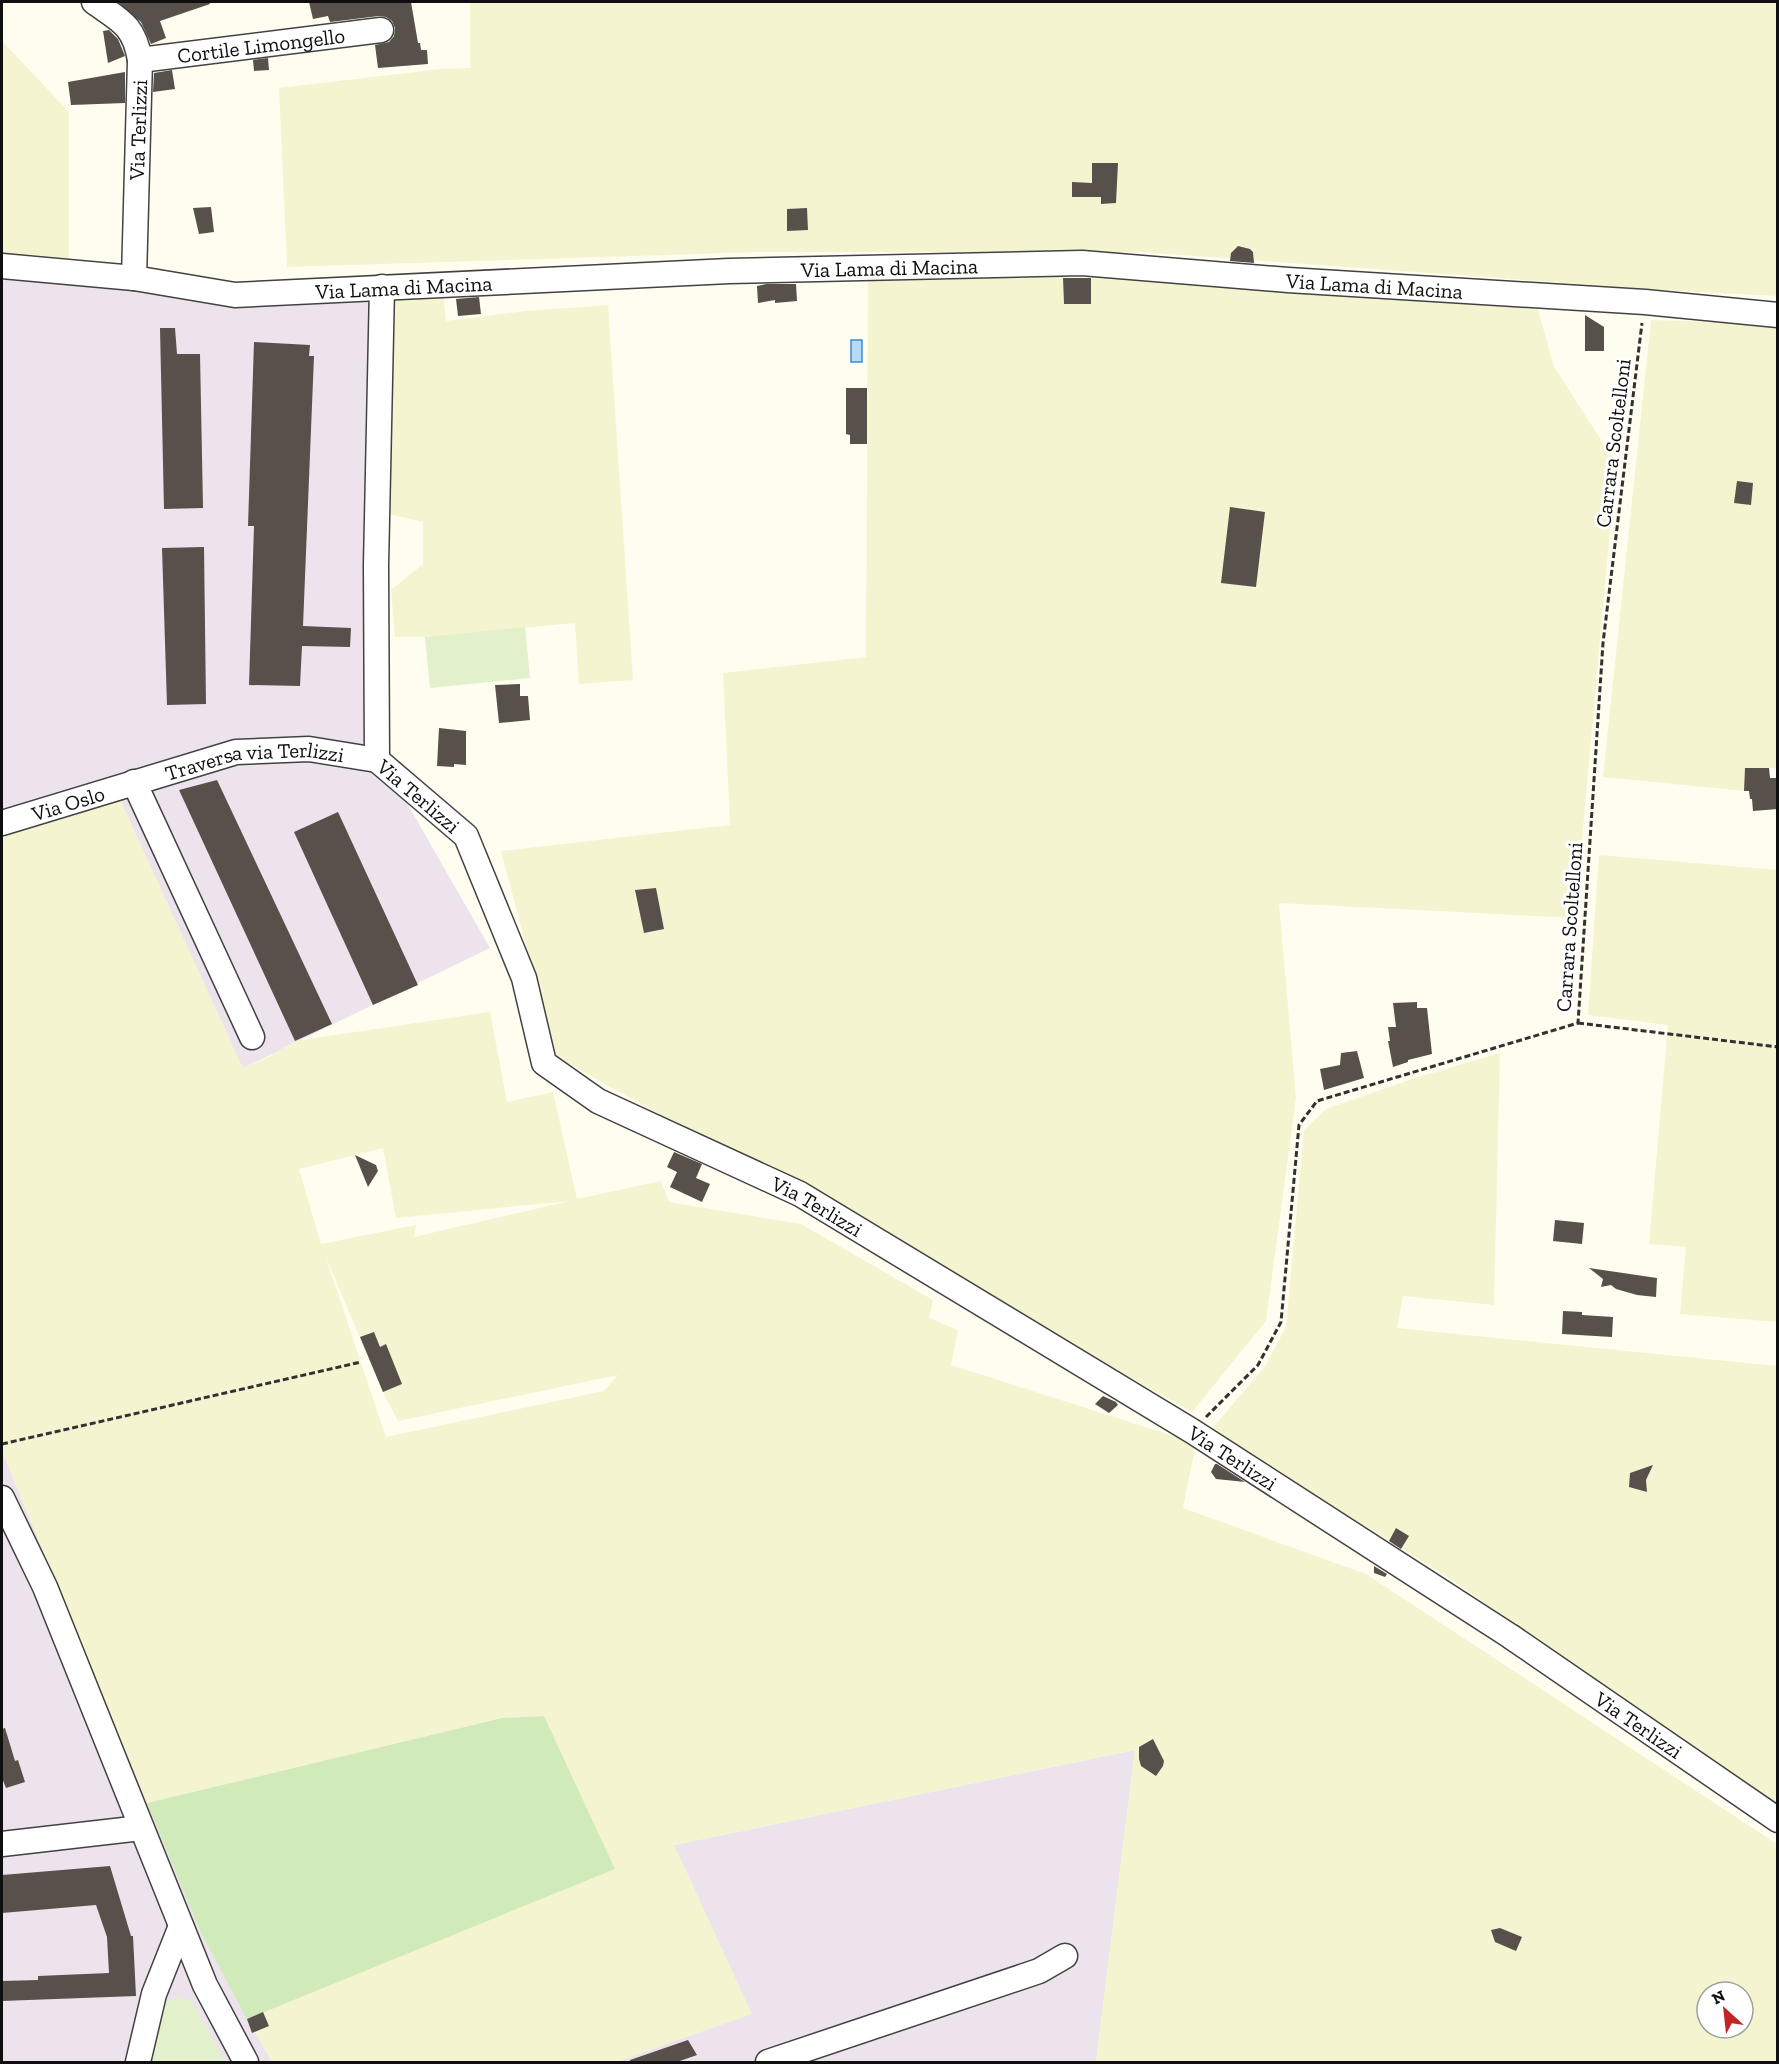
<svg xmlns="http://www.w3.org/2000/svg" width="1779" height="2064" viewBox="0 0 1779 2064" font-family="'Zilla Slab',serif">
	<style>
		.industrial { fill: #ede3ed }
		.farmland { fill: #f5f4d0; fill-rule: evenodd }
		.green { fill: #d1eab9 }
		.pitch { fill: #e2f1cb }
		.water { fill: #b5dbf7; stroke: #3b8dce; stroke-width: 1.5 }
		.building { fill: #58504b }
		.lines { fill: none; stroke-linecap: round; stroke-linejoin: round }
		.minor-casing { stroke: #424242; stroke-width: 27 }
		.path { stroke: #313131; stroke-width: 3; stroke-dasharray: 6 3; stroke-linecap: butt }
		.minor { stroke: #fff; stroke-width: 24 }
		.labels { text-anchor: middle; dominant-baseline: central; stroke-width: 6; stroke-linejoin: round; paint-order: stroke }
		.street-label { font-size: 21px; fill: #0f0f0f; stroke: #fff }
	</style>
	<rect width="100%" height="100%" fill="#fffdf0"/>
	<path class="industrial" d="M2,273L374,294L368,735L490,948L243,1068L2,833Z
		M2,1451L200,1931L272,2062H2Z
		M1135,1750L1096,2062H616L751,2013L674,1845Z"/>
	<path class="farmland" d="M470,2H1777V296L1663,290L1140,252H759L287,267L279,88L441,69L470,68Z
		M2,41L69,112V263L2,256Z
		M1091,276L1244,285L1537,306L1554,367L1616,463L1575,918L1279,903L1296,1098L1266,1321L1192,1412L555,1056L501,851L730,825L723,673L866,657L868,280L1063,277L1064,304H1091Z
		M443,292L446,321L527,311L608,305L633,680L579,684L575,623L425,637H395L391,590L423,564V522L389,514L392,296Z
		M1651,320L1777,324V768H1745L1744,791L1603,777Z
		M118,795L243,1068L266,1058L295,1041L490,1012L507,1102L553,1092L577,1199L661,1181L669,1202L801,1224L933,1300L929,1318L958,1330L951,1365L1196,1443L1183,1508L1366,1574L1777,1844V2062H1096L1135,1750L674,1845L752,2014L616,2062H272L255,2032L269,2026L263,2012L614,1869L544,1716L502,1718L147,1803L2,1451V833ZM383,1148L396,1218L570,1201L414,1237L416,1225L321,1244L299,1169ZM325,1255L383,1392L398,1421L618,1375L604,1391L386,1437ZM1707,1992H1743V2028H1707Z
		M1599,855L1777,870V1322L1680,1314L1686,1247L1649,1244L1668,1025L1588,1015Z
		M1500,1053L1494,1305L1403,1296L1397,1328L1777,1366V1806L1443,1574L1211,1430L1265,1366L1286,1327L1304,1130L1326,1109L1412,1079Z"/>
	<path class="green" d="M544,1716L615,1869L247,2019L200,1931L147,1803L502,1718Z"/>
	<path class="pitch" d="M525,627L530,678L430,688L425,637Z
		M179,1997L191,2001L225,2062H150L163,2006L172,1998Z"/>
	<path class="water" d="M851,340H862V362H851Z"/>
	<path class="building" d="M118,2H209L210,4L160,21L166,38L151,44L141,22Z
		M309,2H411L418,43H420L421,50H427L428,64L378,68L375,45L389,42L394,36L395,28L392,21L386,17L379,16L330,22L328,16L313,19Z
		M109,30L118,39L125,56L108,63L103,31Z
		M268,58L269,70L254,71L253,60Z
		M172,70L175,89L153,92L154,73Z
		M125,72V103L71,105L68,82Z
		M1092,163H1118L1116,203L1101,204V197H1072V182L1092,183Z
		M211,207L214,232L199,234L193,208Z
		M807,208L808,230L787,231V209Z
		M1238,246L1250,249L1253,252L1254,263L1230,261L1231,253Z
		M1063,278H1091V304H1064Z
		M766,284H796L797,301L775,303V300L758,303L757,286Z
		M479,297L481,314L458,316L456,299Z
		M1585,315L1604,327V351H1585Z
		M160,328H175L177,354H200L203,508L164,509Z
		M254,342L310,345L309,356H314L303,626L351,628L350,647L302,646L300,686L249,685L254,526H248Z
		M846,388H867V444H850V435L846,434Z
		M1737,481L1753,483L1751,505L1734,503Z
		M1230,507L1265,512L1256,587L1221,583Z
		M204,547L206,704L167,705L162,548Z
		M520,684V696H528L530,720L499,723L495,685Z
		M439,728L466,731V765L454,764V767L437,766Z
		M1745,768H1769L1770,778H1778V809L1753,811L1752,799H1750L1749,791H1744Z
		M217,780L332,1024L295,1041L179,790Z
		M338,812L418,985L373,1005L294,832Z
		M656,888L664,929L644,933L635,890Z
		M1417,1002V1008H1427L1432,1054L1408,1060V1062L1393,1067L1388,1041H1390L1388,1027H1396L1393,1003Z
		M1357,1051L1364,1078L1324,1090L1320,1069L1340,1065L1341,1053Z
		M674,1152L702,1164L696,1178L710,1184L702,1202L670,1187L677,1172L667,1167Z
		M355,1155L376,1165L378,1171L368,1187Z
		M1555,1220L1584,1223L1582,1244L1553,1241Z
		M1589,1268L1657,1278L1656,1297L1637,1295L1616,1289L1611,1285L1601,1287L1603,1279Z
		M1563,1311L1582,1312V1315L1613,1317L1612,1337L1562,1334Z
		M374,1332L380,1347L386,1344L402,1384L383,1392L360,1337Z
		M1103,1396L1116,1402L1118,1405L1109,1413L1095,1404Z
		M1215,1464H1217L1245,1482L1216,1479L1211,1472Z
		M1653,1465L1646,1480L1647,1492L1629,1487L1630,1473Z
		M1396,1528L1409,1536L1401,1549L1389,1541Z
		M1374,1566L1387,1574L1385,1577L1374,1573Z
		M5,1728L15,1761L18,1760L25,1782L6,1788L2,1778V1729Z
		M1153,1739L1164,1761L1163,1766L1156,1776L1141,1766L1139,1759V1747Z
		M110,1866L131,1936H133L136,1996L2,2001V1981L38,1980V1976L109,1973L107,1937L96,1905L2,1913V1875Z
		M1500,1928L1522,1937L1516,1951L1495,1942L1491,1930Z
		M263,2012L269,2026L252,2033L247,2019Z
		M688,2040L697,2055L677,2062H630V2060Z"/>
	<g class="lines">
		<defs>
			<g id="minor">
				<path d="M94,2C121,21 134,25 140,60L134,278"/>
				<path id="s1" d="M140,60L381,30"/>
				<path id="s2" d="M2,266L134,278L235,295L729,271L1082,263L1288,280L1645,302L1778,315"/>
				<path id="s3" d="M382,287L376,565L377,760L466,836L524,978L544,1063L598,1101L800,1194L1192,1431L1510,1636L1778,1820"/>
				<path d="M134,782L252,1037"/>
				<path id="s4" d="M2,823L236,752L309,749L377,760"/>
				<path d="M2,1498L45,1587L205,1985L246,2062"/>
				<path d="M2,1844L141,1828"/>
				<path d="M138,2062L154,1994L181,1926"/>
				<path d="M768,2062L1039,1971L1065,1956"/>
			</g>
		</defs>
		<use href="#minor" class="minor-casing"/>
		<path class="path" d="M1578,1023L1778,1047
			M1206,1417L1258,1365L1281,1322L1299,1125L1317,1101L1578,1023L1603,643L1642,323
			M2,1444L361,1362"/>
		<use href="#minor" class="minor"/>
	</g>
	<g class="labels">
		<g class="street-label">
			<text stroke="none"><textPath href="#s1" startOffset="122">Cortile Limongello</textPath></text>
			<text transform="translate(138 130) rotate(-88)">Via Terlizzi</text>
			<text stroke="none"><textPath href="#s2" startOffset="890">Via Lama di Macina</textPath></text>
			<text stroke="none"><textPath href="#s2" startOffset="1376">Via Lama di Macina</textPath></text>
			<text stroke="none"><textPath href="#s2" startOffset="404">Via Lama di Macina</textPath></text>
			<text transform="translate(1613 443) rotate(-83)">Carrara Scoltelloni</text>
			<text stroke="none"><textPath href="#s4" startOffset="262">Traversa via Terlizzi</textPath></text>
			<text stroke="none"><textPath href="#s3" startOffset="528">Via Terlizzi</textPath></text>
			<text stroke="none"><textPath href="#s4" startOffset="69">Via Oslo</textPath></text>
			<text transform="translate(1569 927) rotate(-86)">Carrara Scoltelloni</text>
			<text stroke="none"><textPath href="#s3" startOffset="1140">Via Terlizzi</textPath></text>
			<text stroke="none"><textPath href="#s3" startOffset="1626">Via Terlizzi</textPath></text>
			<text stroke="none"><textPath href="#s3" startOffset="2112">Via Terlizzi</textPath></text>
		</g>
	</g>
	<rect width="1779" height="2064" fill="none" stroke="#0f0f0f" stroke-width="6"/>
	<g transform="translate(1725 2010) rotate(333)"><circle r="28" fill="#ffffff" stroke="#9f9f9f" stroke-width="1.5"/>
	<path d="M0-4.5L10 22L0 15L-10 22Z" fill="#c12526"/>
	<text y="-9" font-size="16" font-weight="bold" text-anchor="middle" fill="#0f0f0f">N</text>
	</g>
</svg>
